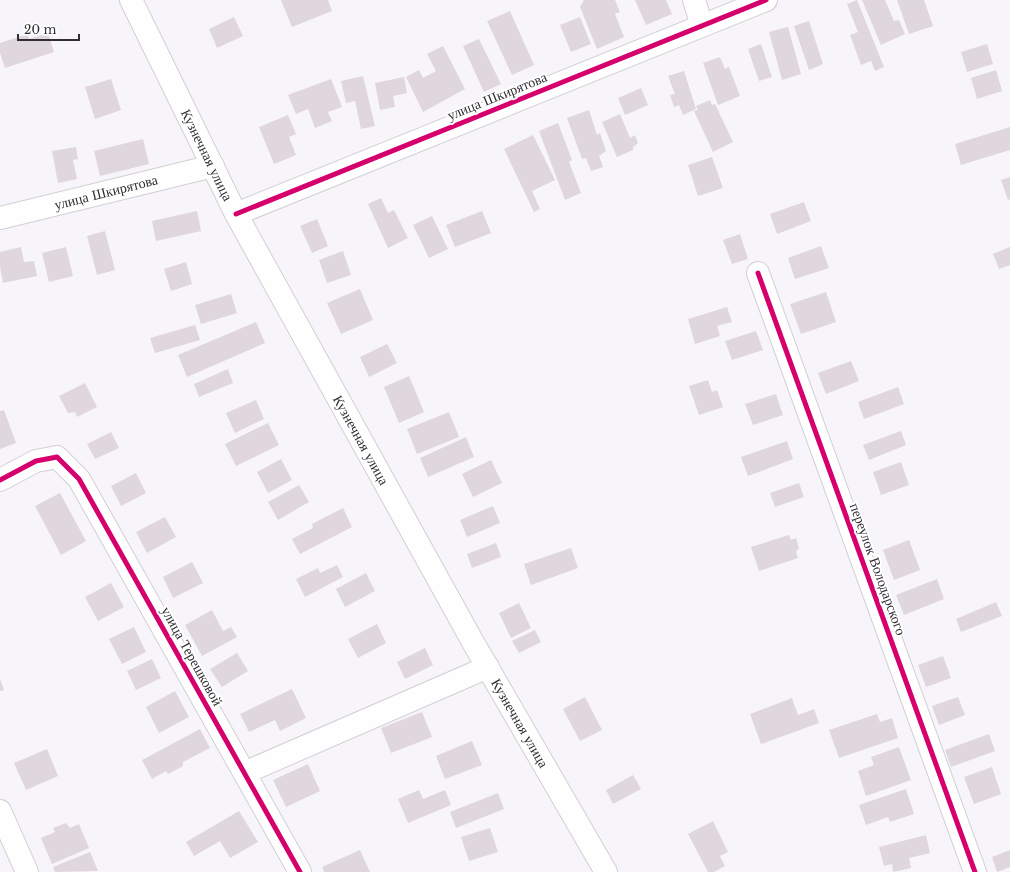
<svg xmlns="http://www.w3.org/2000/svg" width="1010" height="872" viewBox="0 0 1010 872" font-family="'Libre Baskerville',serif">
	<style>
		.building { fill: #e0d6dd }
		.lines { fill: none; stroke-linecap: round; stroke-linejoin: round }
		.minor-casing { stroke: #d2cfd3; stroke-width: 24 }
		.major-casing { stroke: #d2cfd3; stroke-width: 24 }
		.minor { stroke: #fefefe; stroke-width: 22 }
		.major { stroke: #fefefe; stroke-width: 22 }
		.cycleway-casing { stroke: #fff; stroke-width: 8 }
		.cycleway { stroke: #d6006c; stroke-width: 5 }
		.labels { text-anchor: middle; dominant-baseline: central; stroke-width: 4; stroke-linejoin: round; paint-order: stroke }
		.street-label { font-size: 14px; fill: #312e32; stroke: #fff }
	</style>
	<rect width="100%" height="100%" fill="#f8f5fa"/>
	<path class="building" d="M281,0H328L332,11L292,27Z
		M584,0H615L620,12L615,14L624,37L597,49L580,7Z
		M635,0H666L672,14L646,25Z
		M857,0L884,67L875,71L871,61L861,65L850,35L858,32L847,4Z
		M862,0H885L894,21L899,20L905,34L881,45Z
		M897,0H924L933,26L909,34Z
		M510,11L534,65L512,75L487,21Z
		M234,17L243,36L217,48L209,29Z
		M580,17L591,44L571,52L560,25Z
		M809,21L823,64L809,70L794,26Z
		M788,27L801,74L782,80L769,32Z
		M48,33L54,52L5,68L0,53V43L28,34L29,39Z
		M479,39L501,84L484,92L463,46Z
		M761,44L772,77L759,81L748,49Z
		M987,44L993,64L967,72L961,52Z
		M443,46L465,89L423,112L406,77L419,70L423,78L436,71L427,54Z
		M720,57L725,69L729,67L740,96L718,105L703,63Z
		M996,70L1002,91L977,99L971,78Z
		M684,71L696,109L683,115L679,105L674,107L670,95L675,94L668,76Z
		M363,76L375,126L361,129L355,101L346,103L341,81Z
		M404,77L407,93L393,96L395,107L380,110L375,83Z
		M111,79L121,110L95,119L85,87Z
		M331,79L342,107L328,112L332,121L315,128L308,109L296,114L288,95Z
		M641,88L648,105L625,115L618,98Z
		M710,100L712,105L715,104L733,142L713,152L694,111L698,110L696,106Z
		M589,110L597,135L600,133L606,151L599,156L603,167L591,171L586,158L582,159L567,118Z
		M620,114L630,138L635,135L638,143L633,147V150L617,157L602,122Z
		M288,115L296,134L289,137L296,155L274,164L259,127Z
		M558,123L572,160L569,162L581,193L565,200L539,131Z
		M1010,127V150L961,165L955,144Z
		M533,135L555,180L532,191L540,209L534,212L504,149Z
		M143,139L149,164L100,176L94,151Z
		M76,147L78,159L73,160L77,179L58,183L52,151Z
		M712,157L723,188L698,196L688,165Z
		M1010,177V199L1008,200L1001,180Z
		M381,198L388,213L394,210L408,238L388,248L368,204Z
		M804,202L811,221L777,234L770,214Z
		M197,211L201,231L156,241L152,221Z
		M482,211L491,233L455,247L446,225Z
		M432,216L448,249L429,258L413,225Z
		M317,219L328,246L312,253L300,226Z
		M105,231L115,270L97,275L87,236Z
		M740,234L748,259L732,264L723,240Z
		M821,246L829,268L795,279L788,258Z
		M21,247L24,262L34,261L37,276L3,283L0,267V252Z
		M66,247L73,276L49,282L42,253Z
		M1010,247V265L999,269L993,254Z
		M343,251L351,275L327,283L319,260Z
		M186,262L192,284L171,291L164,269Z
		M360,289L373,320L341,334L327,303Z
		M826,292L836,322L801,334L790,304Z
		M231,294L237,313L201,324L195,305Z
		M727,307L732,322L717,326L720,336L695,344L688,319Z
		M256,322L265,343L187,377L178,355Z
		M195,325L200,340L155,353L150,338Z
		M756,331L763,350L732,360L725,341Z
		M387,344L397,363L369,377L360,357Z
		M851,361L859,381L826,394L818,373Z
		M228,369L233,383L199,397L194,384Z
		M409,376L424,412L399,423L384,387Z
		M708,380L712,392L717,390L723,407L699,415L689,386Z
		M85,383L97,407L77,417L75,412L68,413L59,396Z
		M898,387L904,404L864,419L858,402Z
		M776,394L783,415L753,425L745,404Z
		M256,400L264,419L235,433L226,413Z
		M4,410L16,443L0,449V411Z
		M449,412L459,437L417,454L407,429Z
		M268,423L279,445L236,466L225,444Z
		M901,431L906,445L869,460L863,445Z
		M111,432L119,448L95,459L87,444Z
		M466,437L474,457L428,477L420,458Z
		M787,441L793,459L748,476L741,457Z
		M281,459L292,480L268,493L257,472Z
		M491,460L502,483L473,497L462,474Z
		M901,462L909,485L881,495L873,472Z
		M136,473L146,493L121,506L111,486Z
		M799,483L804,497L775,507L770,493Z
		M299,485L309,502L278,520L268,502Z
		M60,493L86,541L61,555L35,506Z
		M493,506L500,523L467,537L460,520Z
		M343,508L352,527L300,554L292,539L313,528L312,524Z
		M165,517L176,537L147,553L136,532Z
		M789,535L791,540L796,538L799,548L796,552L798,558L759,571L751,547Z
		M909,540L920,570L894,580L883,550Z
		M496,543L501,557L472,568L467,554Z
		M571,548L578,568L531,585L524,564Z
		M192,562L203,583L173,598L163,577Z
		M337,565L343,577L305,597L296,579L318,568L320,573Z
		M366,573L375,591L345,607L336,589Z
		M937,579L944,599L904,615L896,595Z
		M111,583L124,607L98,621L85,597Z
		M996,602L1002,616L961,632L956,619Z
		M519,603L531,628L511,638L499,613Z
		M212,610L223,631L231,627L237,637L202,656L185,625Z
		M377,624L386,643L358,658L348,639Z
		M134,627L146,652L122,664L109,639Z
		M535,630L541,642L519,653L512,641Z
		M425,648L433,665L405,679L397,662Z
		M237,653L248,671L222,687L210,669Z
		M943,656L951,678L926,687L918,665Z
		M152,659L161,678L136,690L127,671Z
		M0,679L4,690L0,691Z
		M292,689L306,718L280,731L275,720L249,732L240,714Z
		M175,691L189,717L159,733L146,707Z
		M585,697L602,730L580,741L563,709Z
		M958,697L965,715L939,725L932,706Z
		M792,698L798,715L814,709L819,723L761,744L750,714Z
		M422,712L432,737L391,753L381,728Z
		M877,714L880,722L892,718L898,738L839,758L829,730Z
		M200,729L210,748L183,762V766L168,774L166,771L152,779L142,760Z
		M989,734L995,751L951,767L945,750Z
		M472,741L482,765L445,779L436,756Z
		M899,747L911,780L866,796L858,771L874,765L871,757Z
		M47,749L58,776L26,790L14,763Z
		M308,764L320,791L286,807L273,780Z
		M992,767L1001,794L974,804L964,777Z
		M633,775L641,789L613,804L606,790Z
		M906,789L914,814L890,822L888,817L866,825L859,805Z
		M419,790L423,799L445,790L451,805L408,823L398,799Z
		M498,793L504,809L456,828L450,812Z
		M239,811L258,842L230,858L220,841L194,856L186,842Z
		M713,821L728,852L720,856L725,866L714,872H708L688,834Z
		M66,823L70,828L79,824L89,848L52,864L41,838L55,832L53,828Z
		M490,828L498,852L469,861L461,837Z
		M926,835L930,853L909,858L911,868L893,872L892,864L884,866L879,847Z
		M360,850L370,872H324L322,867Z
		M1010,850V867L997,872L992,857Z
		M90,852L98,871L55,872L53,867Z"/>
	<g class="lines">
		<defs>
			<path id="minor" d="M694,0L702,26
				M236,214L766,0
				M0,218L213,166
				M758,273L975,872
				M0,480L36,461L57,457L79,479L300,872
				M244,773L488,667
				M0,811L27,872"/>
			<path id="major" d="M131,0L236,214L474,644L606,872"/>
		</defs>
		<use href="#minor" class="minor-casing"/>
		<use href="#major" class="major-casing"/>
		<use href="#minor" class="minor"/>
		<use href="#major" class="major"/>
		<defs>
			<path id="cycleway" d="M236,214L766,0
				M758,273L975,872
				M0,480L36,461L57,457L79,479L300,872"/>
		</defs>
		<use href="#cycleway" class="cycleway-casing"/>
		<use href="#cycleway" class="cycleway"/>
	</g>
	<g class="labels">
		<g class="street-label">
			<text transform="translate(497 96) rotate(-22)">улица Шкирятова</text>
			<text transform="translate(207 155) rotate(64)">Кузнечная улица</text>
			<text transform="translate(106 192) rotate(-14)">улица Шкирятова</text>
			<text transform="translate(361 440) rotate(61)">Кузнечная улица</text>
			<text transform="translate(878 569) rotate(70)">переулок Володарского</text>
			<text transform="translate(192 656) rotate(61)">улица Терешковой</text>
			<text transform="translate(520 723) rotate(60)">Кузнечная улица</text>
		</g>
	</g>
	<path d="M18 34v6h61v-6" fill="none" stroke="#312e32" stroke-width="2"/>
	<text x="24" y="34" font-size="12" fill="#312e32" stroke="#ffffff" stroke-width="3" paint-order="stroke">20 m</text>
</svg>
